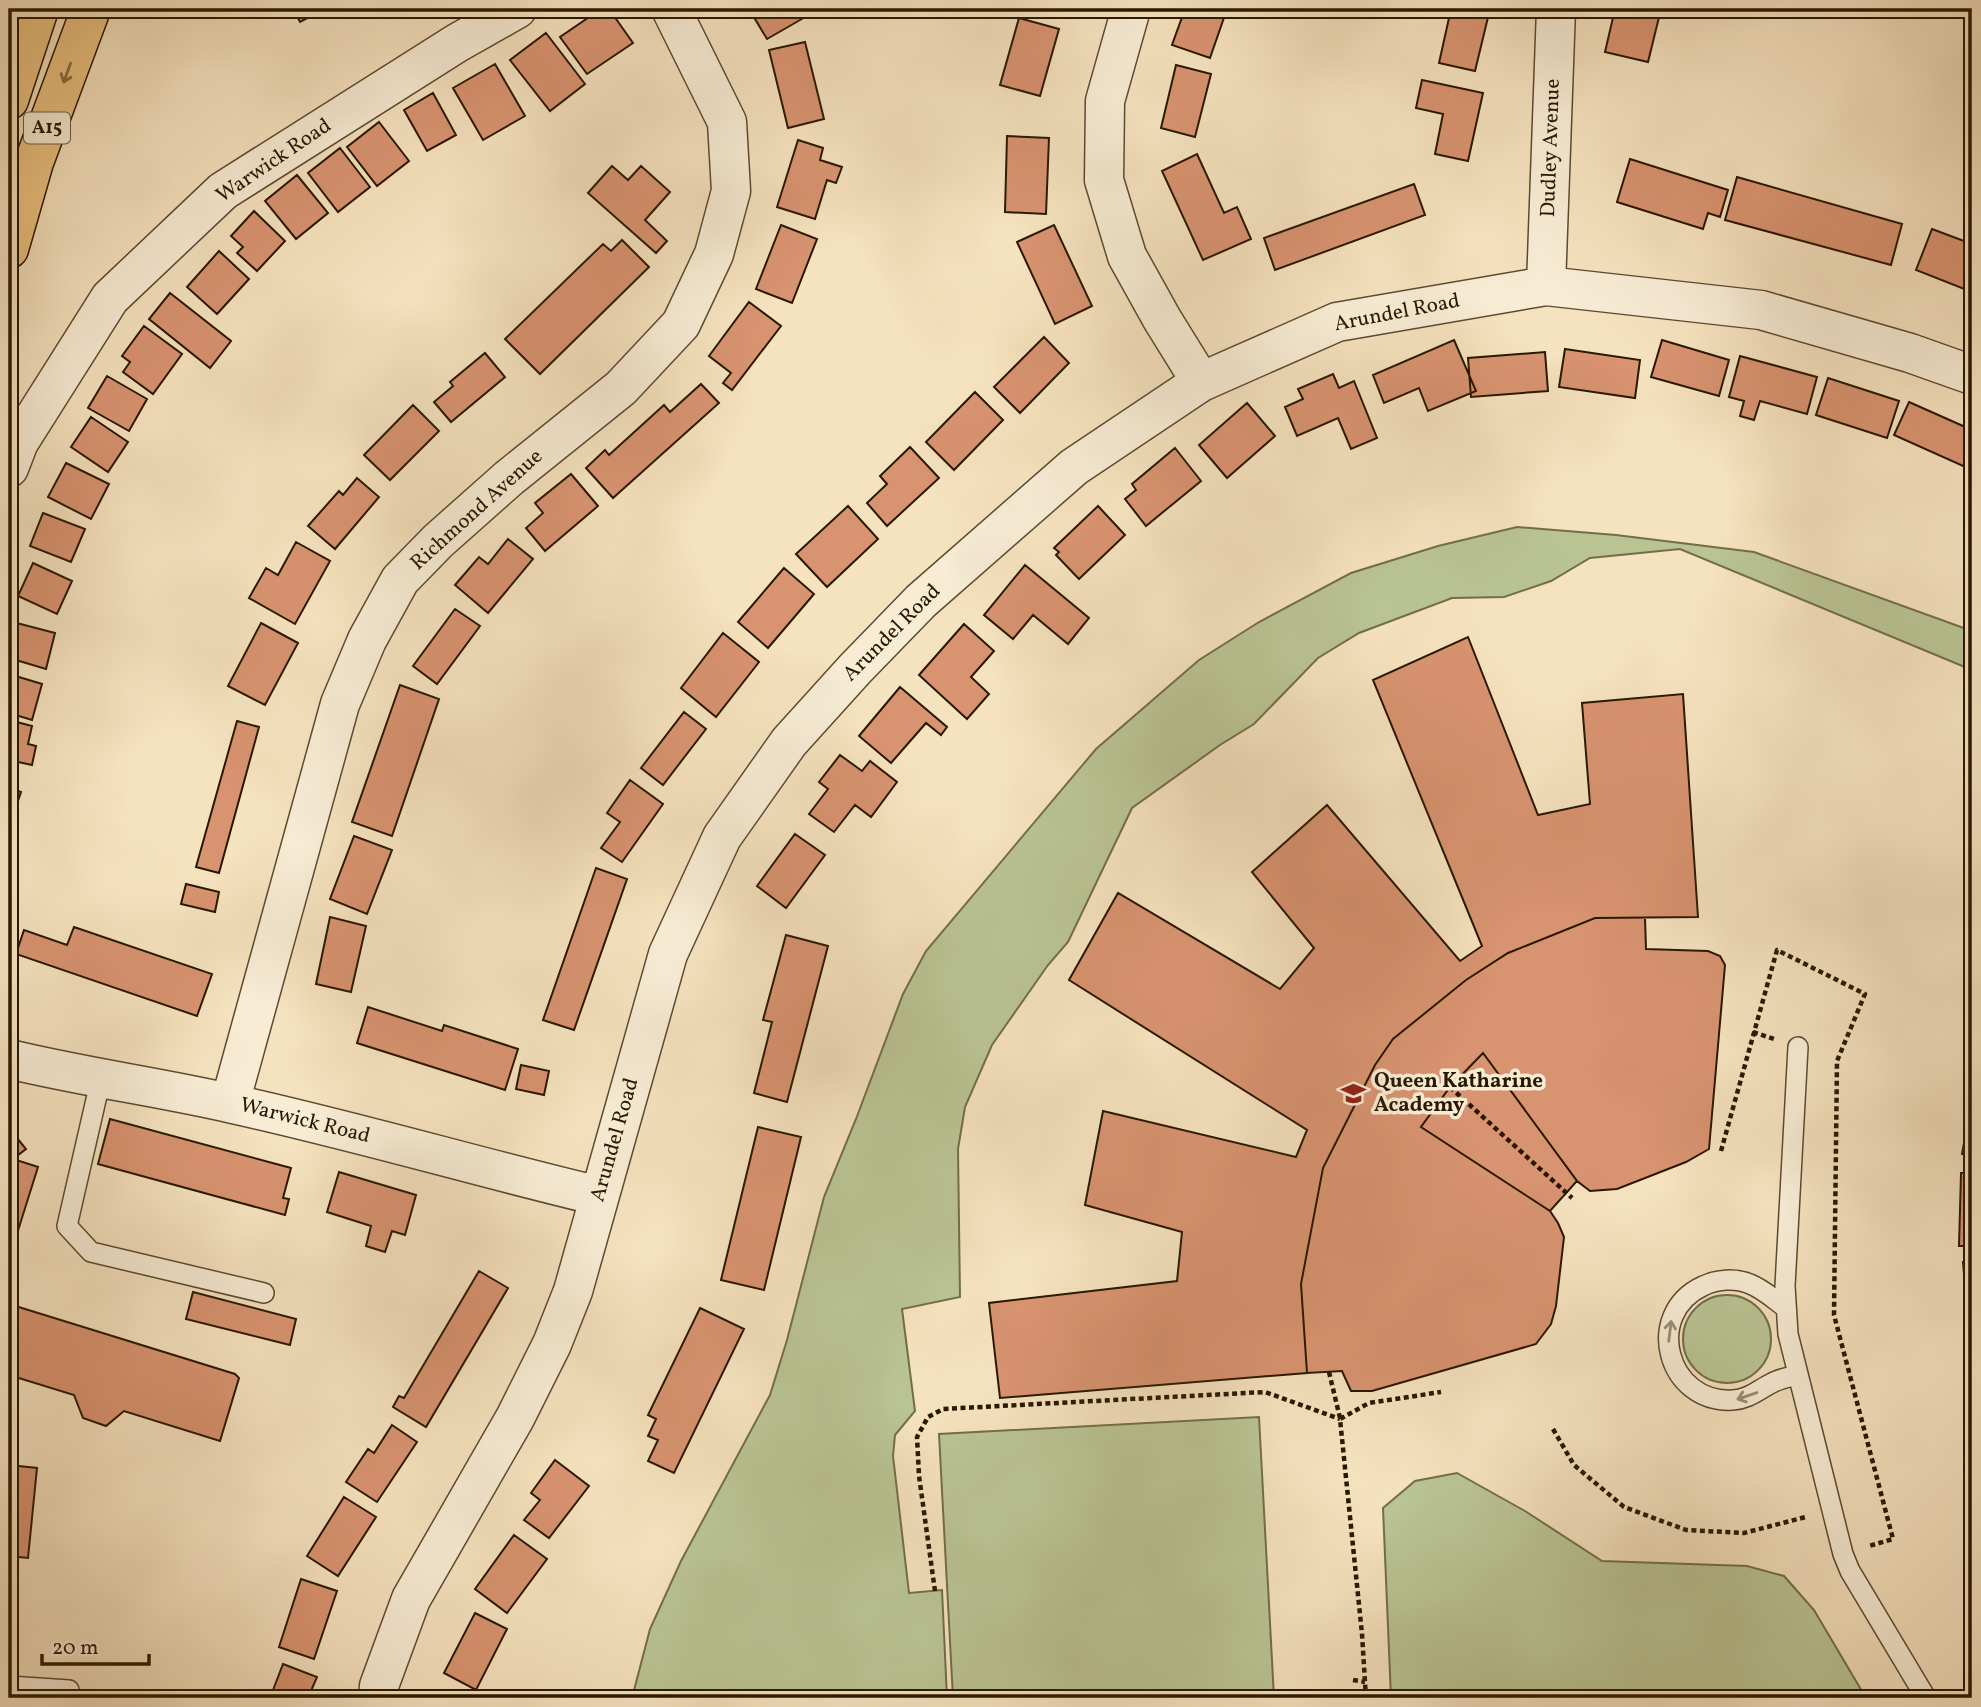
<svg xmlns="http://www.w3.org/2000/svg" width="1981" height="1707" viewBox="0 0 1981 1707" font-family="Vollkorn,serif">
	<style>
		.green { fill: #bac493; stroke: #726e4a; stroke-width: 2 }
		.building { fill: #d89370; stroke: #291800; stroke-width: 2 }
		.lines { fill: none; stroke-linecap: round; stroke-linejoin: round }
		.service-casing { stroke: #5c4a30; stroke-width: 22 }
		.minor-casing { stroke: #5c4a30; stroke-width: 41 }
		.trunk-casing { stroke: #291800; stroke-width: 41 }
		.path { stroke: #291800; stroke-width: 4.5; stroke-dasharray: 5 3.5; stroke-linecap: butt }
		.service { stroke: #f8ecd5; stroke-width: 19 }
		.minor { stroke: #f8ecd5; stroke-width: 38 }
		.trunk { stroke: #eac17f; stroke-width: 38 }
		.oneway { stroke: #8a6c40 }
		.oneway2 { stroke: #9b8d75 }
		.labels { text-anchor: middle; dominant-baseline: central; stroke-width: 7; stroke-linejoin: round; paint-order: stroke }
		.shield { fill: #f8ecd5; stroke: #675840; stroke-width: 2 }
		.shield-label { font-size: 19px; font-weight: bold; fill: #291800 }
		.street-label { font-size: 21px; fill: #291800; stroke: #f8ecd5 }
		.poi-label { font-size: 21px; font-weight: bold; fill: #291800; stroke: #f8ecd5; text-anchor: start }
	</style>
	<rect width="100%" height="100%" fill="#f5e2be"/>
	<filter id="stains"><feTurbulence type="fractalNoise" baseFrequency=".00286" numOctaves="4"/><feColorMatrix values="0 0 0 0 .2 0 0 0 0 .09 0 0 0 0 .02 0 0 0 .5 -.17"/></filter>
	<radialGradient id="worn" r=".72"><stop offset=".6" stop-color="#630" stop-opacity="0"/><stop offset="1" stop-color="#630" stop-opacity=".3"/></radialGradient>
	<path class="green" d="M1517,527L1616,535L1754,552L1972,631V670L1680,549L1590,558L1551,581L1504,597L1452,598L1359,633L1318,658L1254,724L1220,745L1132,808L1068,942L1048,965L992,1045L965,1107L958,1149L960,1297L902,1309L915,1411L895,1435L893,1456L909,1593L942,1590L947,1698H632L650,1629L681,1561L770,1395L787,1340L824,1197L856,1119L903,994L926,951L1096,749L1199,660L1259,622L1351,573L1438,546Z
		M1683 1339a44 44 0 1 1 88 0a44 44 0 1 1-88 0Z
		M1259,1417L1274,1698H953L939,1434Z
		M1457,1473L1525,1511L1602,1561L1747,1566L1784,1576L1814,1610L1866,1698H1391L1383,1508L1415,1481Z"/>
	<path class="building" d="M293,9H325L300,22Z
		M601,9H609L633,43L587,74L560,37Z
		M749,9H803L807,16L767,39Z
		M1185,9H1227L1210,58L1172,45Z
		M1430,9H1490L1475,71L1439,63L1449,18L1429,14Z
		M1615,9H1661L1648,62L1605,52Z
		M1970,9H1972V24L1964,19Z
		M1019,18L1059,29L1040,96L1000,85Z
		M546,33L585,84L550,111L510,60Z
		M805,42L824,119L788,128L769,50Z
		M495,64L525,116L483,140L453,88Z
		M1176,65L1211,74L1195,137L1161,128Z
		M1422,80L1483,93L1468,161L1435,154L1443,114L1416,108Z
		M433,93L456,135L427,151L404,110Z
		M379,122L409,161L377,186L347,147Z
		M1007,136L1049,138L1046,214L1005,212Z
		M798,140L823,148L820,160L842,167L836,183L827,180L815,219L777,207Z
		M340,148L370,187L338,212L308,173Z
		M1197,154L1224,213L1237,207L1251,239L1203,260L1162,171Z
		M1630,159L1728,190L1720,217L1708,213L1703,229L1617,202Z
		M612,166L628,180L641,166L670,192L645,220L667,241L656,253L588,193Z
		M297,175L328,213L296,239L265,201Z
		M1737,177L1902,224L1891,265L1725,220Z
		M1414,184L1425,215L1275,270L1264,238Z
		M254,211L285,241L257,271L237,253L243,247L231,236Z
		M781,225L817,239L792,303L756,289Z
		M1054,225L1092,306L1055,324L1017,242Z
		M1932,229L1972,244V292L1916,270Z
		M622,240L649,267L540,374L505,339L603,244L611,251Z
		M219,251L249,279L217,314L187,287Z
		M170,293L231,341L210,368L149,319Z
		M749,302L781,326L732,390L723,383L731,373L709,356Z
		M144,326L182,354L153,394L123,372L130,362L122,356Z
		M1044,337L1069,363L1020,413L994,387Z
		M1454,340L1476,391L1428,411L1419,388L1384,403L1373,375Z
		M1662,340L1729,360L1719,396L1651,377Z
		M1565,349L1640,360L1635,398L1559,387Z
		M1545,352L1548,391L1471,397L1468,358Z
		M485,353L505,377L451,422L434,402L453,386L450,382Z
		M1740,356L1817,377L1807,414L1760,401L1754,420L1740,416L1744,401L1729,397Z
		M1333,374L1339,388L1354,381L1377,438L1351,449L1338,418L1297,436L1285,407L1303,399L1298,389Z
		M107,376L147,399L129,431L88,408Z
		M1828,378L1899,401L1887,438L1816,415Z
		M701,384L719,403L613,498L586,468L605,450L609,455L664,405L670,412Z
		M975,392L1003,420L954,470L926,442Z
		M1909,402L1972,430V470L1894,435Z
		M1247,403L1275,436L1227,478L1199,445Z
		M413,405L439,431L390,480L364,455Z
		M91,417L128,442L108,472L71,447Z
		M910,447L939,478L887,526L867,503L887,484L880,476Z
		M1175,448L1201,481L1146,526L1125,499L1136,490L1132,484Z
		M66,463L109,484L91,519L48,497Z
		M571,474L598,506L545,551L526,528L543,513L535,503Z
		M357,478L379,497L335,549L308,526L339,491L343,495Z
		M848,506L878,539L827,587L796,554Z
		M1098,506L1125,535L1079,579L1056,555L1059,552L1054,548Z
		M43,513L85,529L71,562L30,546Z
		M508,539L533,559L488,613L455,585L479,557L488,564Z
		M296,542L330,561L295,624L249,598L266,568L278,575Z
		M33,563L72,581L57,614L18,596Z
		M1025,565L1089,618L1068,644L1033,615L1013,639L984,615Z
		M784,568L814,594L768,648L738,622Z
		M455,609L480,626L437,684L413,666Z
		M9,621L55,633L46,669L9,658Z
		M261,623L298,643L265,705L228,686Z
		M964,624L994,651L971,677L989,694L967,719L919,675Z
		M723,633L759,662L716,717L681,688Z
		M1468,637L1538,815L1590,804L1582,703L1683,694L1698,917L1595,918L1508,953L1466,980L1393,1039L1375,1065L1323,1168L1301,1284L1307,1373L1000,1398L989,1303L1177,1281L1182,1232L1085,1205L1103,1111L1296,1157L1307,1130L1069,980L1118,893L1280,989L1314,948L1252,872L1327,805L1460,961L1482,946L1373,680Z
		M9,674L42,684L32,720L9,713Z
		M400,685L439,699L392,836L352,822Z
		M900,687L947,727L941,735L926,723L891,763L859,736Z
		M684,712L706,729L663,785L641,768Z
		M9,720L32,726L28,744L36,746L32,765L9,760Z
		M237,721L259,727L219,873L196,867Z
		M840,755L862,771L870,761L897,782L871,817L855,805L834,832L809,814L828,789L819,782Z
		M630,780L663,804L622,862L601,848L620,822L607,813Z
		M9,787L21,792L9,827Z
		M795,834L825,855L786,908L757,886Z
		M354,836L392,850L367,914L330,899Z
		M596,868L627,879L574,1030L543,1020Z
		M186,884L219,892L215,912L181,904Z
		M330,917L366,926L351,992L316,984Z
		M1595,918H1645L1646,949L1708,951L1720,956L1725,965L1709,1149L1686,1162L1617,1189L1590,1191L1577,1181L1483,1053L1450,1087L1421,1127L1550,1211L1558,1223L1564,1237L1556,1306L1551,1324L1536,1344L1372,1391H1351L1342,1371L1307,1373L1301,1284L1323,1168L1375,1065L1393,1039L1466,980L1508,953Z
		M74,927L212,974L197,1016L16,954L24,930L67,945Z
		M9,932L18,935L10,967H9Z
		M786,935L828,946L787,1102L754,1093L772,1022L763,1020Z
		M368,1007L442,1031L444,1025L518,1049L505,1090L357,1043Z
		M1483,1053L1577,1181L1550,1211L1421,1127L1450,1087Z
		M521,1065L549,1071L544,1095L516,1089Z
		M1972,1098V1156L1962,1154Z
		M110,1119L291,1168L283,1198L289,1199L285,1215L98,1164Z
		M758,1127L801,1137L764,1290L721,1280Z
		M9,1128L26,1149L13,1159L38,1167L10,1256Z
		M339,1172L416,1195L405,1235L392,1231L385,1252L366,1246L371,1226L327,1212Z
		M1961,1173H1972V1246H1959Z
		M1963,1262H1972V1336H1969Z
		M479,1271L508,1288L426,1427L393,1407L399,1396L404,1398Z
		M193,1292L296,1319L290,1345L186,1319Z
		M9,1304L235,1374L239,1378L220,1441L124,1411L106,1426L83,1418L74,1395L9,1375Z
		M700,1308L744,1329L674,1473L648,1461L658,1440L648,1436L656,1419L648,1415Z
		M392,1425L417,1442L377,1502L346,1482L368,1449L374,1453Z
		M555,1460L589,1486L549,1538L524,1520L540,1500L531,1493Z
		M9,1465L37,1468L28,1558L9,1556Z
		M344,1497L376,1517L338,1576L307,1556Z
		M514,1535L547,1559L507,1613L475,1589Z
		M301,1579L337,1591L314,1659L279,1647Z
		M475,1613L507,1629L476,1690L444,1673Z
		M283,1664L317,1677L308,1698H270Z"/>
	<g class="lines">
		<defs>
			<path id="service" d="M1798,1047L1785,1286L1788,1334L1843,1554L1850,1571L1926,1698
				M101,1078L67,1226L91,1252L264,1293
				M1786,1308C1775,1300 1763,1289 1750,1284C1736,1278 1717,1279 1703,1286C1643,1314 1667,1404 1733,1400C1749,1399 1758,1390 1772,1383C1779,1379 1789,1377 1797,1375
				M9,1686L69,1690"/>
			<path id="minor" d="M1131,9L1105,101L1104,180L1127,256L1162,319L1201,382
				M1546,286L1556,9
				M9,468L19,442L110,298L223,191L457,43L517,9
				M9,1059C83,1077 159,1087 233,1104C356,1131 477,1167 599,1196
				M230,1103L340,704L367,640L400,580L438,541L509,478L621,388L681,324L714,254L731,191L727,122L671,9
				M378,1698L379,1686L411,1599L515,1418L552,1344L573,1291L668,954L722,837L789,742L855,669L921,601L1074,467L1201,382L1337,322L1546,286L1761,310L1910,353L1972,375"/>
			<path id="trunk" d="M9,100L39,9
				M9,249L34,162L91,9"/>
		</defs>
		<use href="#service" class="service-casing"/>
		<use href="#minor" class="minor-casing"/>
		<use href="#trunk" class="trunk-casing"/>
		<path class="path" d="M1753,1032L1774,1039
			M1450,1087L1572,1198
			M1721,1151L1777,950L1865,994L1837,1061L1834,1315L1893,1539L1869,1546
			M1329,1372L1340,1418
			M1553,1429L1574,1465L1624,1507L1686,1530L1744,1533L1806,1517
			M935,1591L919,1476L917,1437L928,1417L943,1409L1265,1392L1340,1419
			M1353,1680L1365,1682
			M1366,1698L1362,1634L1340,1419L1369,1403L1441,1392"/>
		<use href="#service" class="service"/>
		<use href="#minor" class="minor"/>
		<use href="#trunk" class="trunk"/>
	</g>
	<defs><path id="oneway-shaft" d="M-6 0H5M1.5-3L5.5 0L1.5 3" fill="none" stroke-width="1.6" stroke-linecap="round" stroke-linejoin="round" transform="scale(1.75)"/></defs>
	<use class="oneway" href="#oneway-shaft" transform="translate(67 73) rotate(110)"/>
	<g class="oneway2">
		<use href="#oneway-shaft" transform="translate(1670 1331) rotate(-83)"/>
		<use href="#oneway-shaft" transform="translate(1747 1396) rotate(161)"/>
	</g>
	<defs>
		<symbol id="school-bare" viewBox="-9 -9 18 18"><path d="M0-5L7-2L0 1L-7-2ZM-4 1L0 2.5L4 1V4Q0 6-4 4Z" fill="#8f2418" stroke="#f8ecd5" stroke-width="2.5" paint-order="stroke"/></symbol>
	</defs>
	<g fill-rule="evenodd">
		<use href="#school-bare" x="1336" y="1076" width="35" height="35"/>
	</g>
	<g class="labels">
		<rect class="shield" x="24" y="112.5" width="46" height="31" rx="5"/>
		<g class="shield-label">
			<text x="47" y="128">A15</text>
		</g>
		<g class="street-label">
			<text transform="translate(1551 148) rotate(-88)">Dudley Avenue</text>
			<text transform="translate(274 161) rotate(-34)">Warwick Road</text>
			<text transform="translate(1397 313) rotate(-11)">Arundel Road</text>
			<text transform="translate(477 510) rotate(-42)">Richmond Avenue</text>
			<text transform="translate(892 633) rotate(-45)">Arundel Road</text>
			<text transform="translate(305 1121) rotate(14)">Warwick Road</text>
			<text transform="translate(615 1140) rotate(-74)">Arundel Road</text>
		</g>
		<g class="poi-label">
			<text x="1374" y="1081">Queen Katharine<tspan x="1374" dy="24">Academy</tspan></text>
		</g>
	</g>
	<rect width="1981" height="1707" fill="none" stroke="#f5e2be" stroke-width="35"/>
	<rect x="10" y="10" width="1960" height="1686" fill="none" stroke="#291800" stroke-width="3.5"/>
	<rect x="18" y="18" width="1946" height="1672" fill="none" stroke="#291800" stroke-width="2"/>
	<path d="M42 1654v10h107v-10" fill="none" stroke="#291800" stroke-width="3.5"/>
	<text x="52" y="1654" font-size="21" fill="#291800" stroke="#f8ecd5" stroke-width="5" paint-order="stroke">20 m</text>
	<rect width="100%" height="100%" filter="url(#stains)"/>
	<rect width="100%" height="100%" fill="url(#worn)"/>
</svg>
